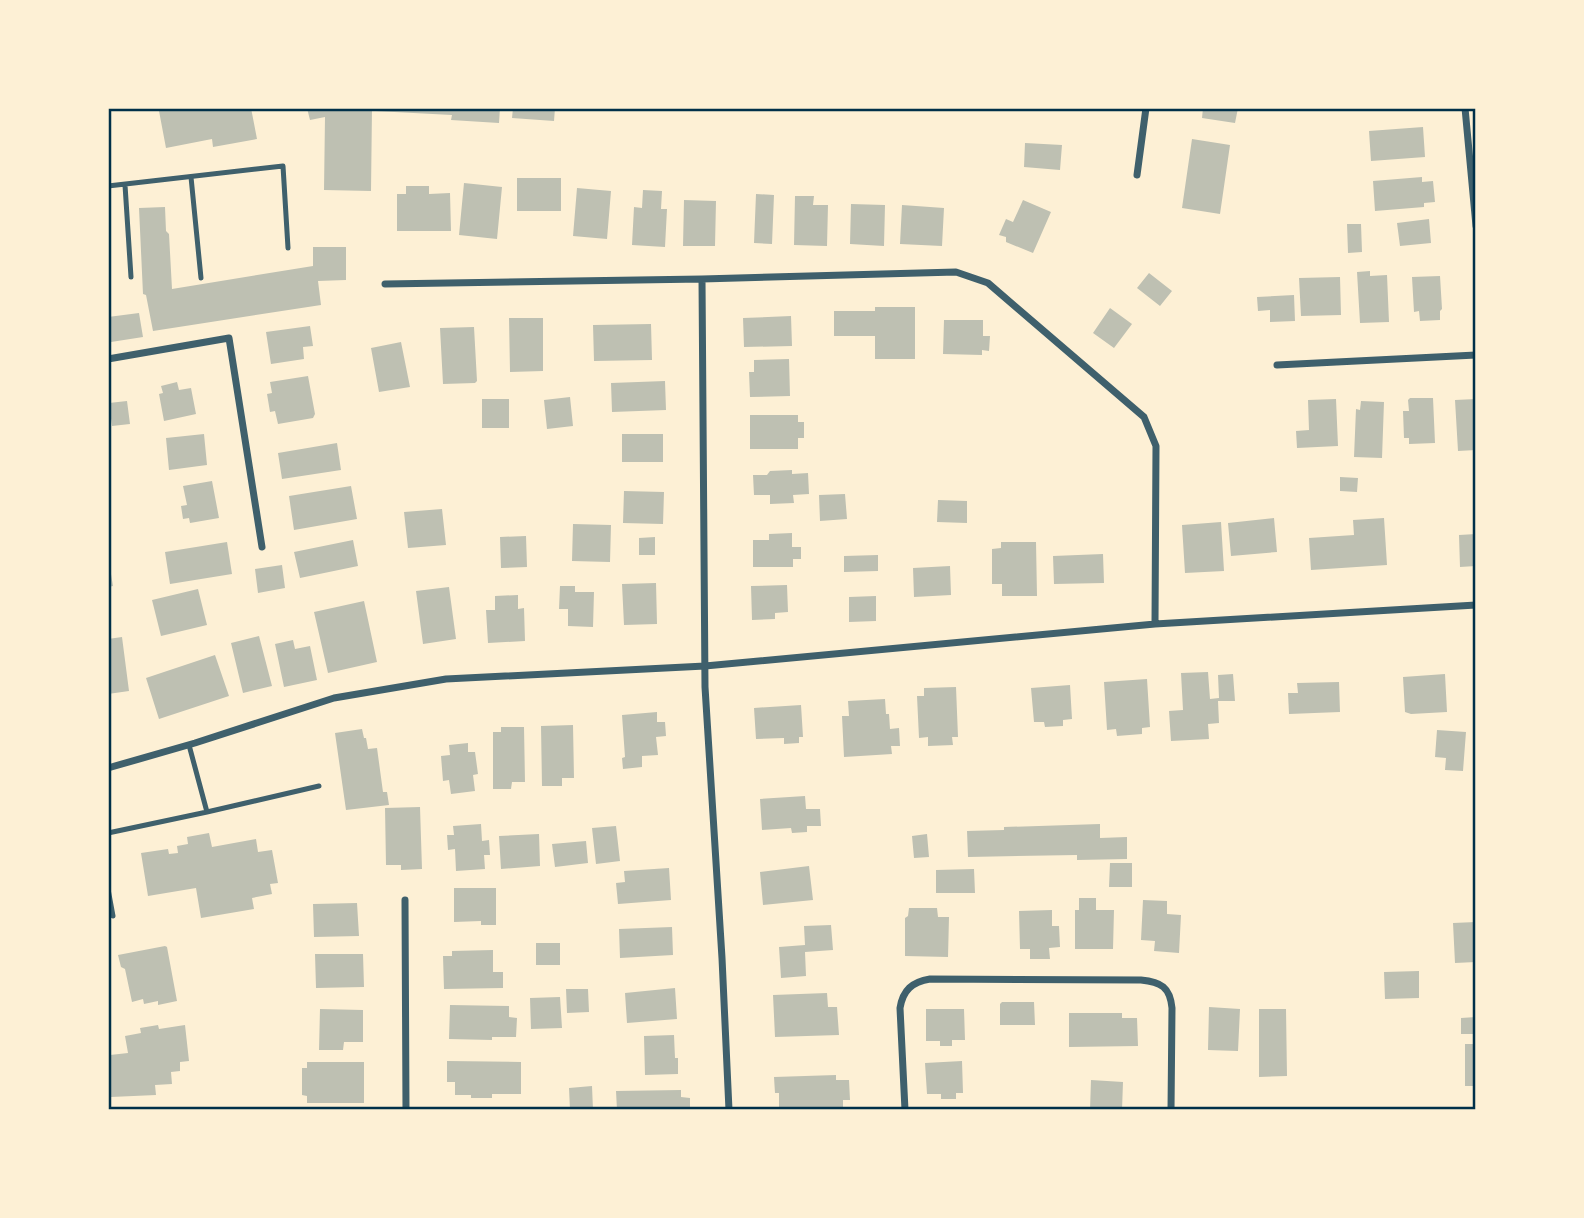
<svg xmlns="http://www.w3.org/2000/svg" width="1584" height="1218" viewBox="0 0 1584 1218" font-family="Ubuntu,sans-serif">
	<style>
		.building { fill: #bec0b2 }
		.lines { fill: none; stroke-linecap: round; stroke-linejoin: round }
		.service { stroke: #3f606c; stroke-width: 5 }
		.minor { stroke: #3f606c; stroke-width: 7 }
		.neatline { fill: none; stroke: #003049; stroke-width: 2.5 }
	</style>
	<rect width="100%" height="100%" fill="#fdf0d5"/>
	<path class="building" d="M172,108H251L257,139L213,147L212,139L166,148L159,111Z
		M307,108H372L371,191L324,190L325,117L310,120Z
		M375,108H500L499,123L451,120L452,115L375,111Z
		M513,108H555L554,121L512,118Z
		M1203,108H1238L1235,123L1202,118Z
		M1423,127L1425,157L1371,161L1369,131Z
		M1192,139L1230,145L1220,214L1182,208Z
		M1025,143L1062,145L1060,170L1024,167Z
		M1422,177V182L1433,181L1435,202L1424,203V207L1375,211L1373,181Z
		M517,178H561V211H517Z
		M464,183L502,187L497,239L459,235Z
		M406,186H429V194L450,193L451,231H397V194H406Z
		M577,188L611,191L607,239L573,236Z
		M643,190L662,191L661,209H667L665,247L632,245L634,207L642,208Z
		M756,194L774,195L772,244L754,243Z
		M795,196H814L813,205H828L827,246L794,245Z
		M684,200L716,201L715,246H683Z
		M1023,200L1051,212L1033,253L1006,242V237L999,235L1006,219L1013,222Z
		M851,204L885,205L884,246L850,244Z
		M902,205L944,208L942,246L900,244Z
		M165,207L166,231L169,234L172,289L313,266V247H346V280L318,281L321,305L153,331L146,295L143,294L139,208Z
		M1429,219L1431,243L1400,246L1397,223Z
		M1347,224H1361L1362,252L1348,253Z
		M1370,271V276L1387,275L1389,322L1360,323L1357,272Z
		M1149,273L1172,291L1160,306L1137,288Z
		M1440,276L1442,309L1440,311V320L1420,321L1419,311L1414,312L1412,277Z
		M1340,277L1341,315L1301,316L1299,278Z
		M1294,295L1295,321L1270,322V310L1258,311L1257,297Z
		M875,307H915V359H875V336H834V311H875Z
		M1110,308L1132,324L1114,348L1093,333Z
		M139,313L143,337L111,342L108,317Z
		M791,316L792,346L744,347L743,318Z
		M509,318H543V371L510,372Z
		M944,320H983V336H990L989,351L982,350V355L943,354Z
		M651,324L652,360L594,361L593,325Z
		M310,326L313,346L303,347L304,359L271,364L266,332Z
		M474,327L477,381L475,383L443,384L440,328Z
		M401,342L410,387L379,392L371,348Z
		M789,359L790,396L750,397L749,372H754V360Z
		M308,376L315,414L313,418L278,424L275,411L270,412L267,394L272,393L270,382Z
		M665,381L666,410L612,412L611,383Z
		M177,382L179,390L191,388L196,414L164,421L159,394L163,393L161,386Z
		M570,397L573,426L547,429L544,400Z
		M1410,398H1433L1435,443L1409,444V438H1404L1403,411H1409L1408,400Z
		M482,399H509V428H482Z
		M1336,399L1338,446L1297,448L1296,431L1309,430L1308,400Z
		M1476,399V450L1458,451L1455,400Z
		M127,401L130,424L112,426L109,403Z
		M1361,401L1384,402L1382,458L1354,457L1356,409L1360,410Z
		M750,415H798V422H804V438H798V449H750Z
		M204,434L207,465L169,470L166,438Z
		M622,434H663V462H622Z
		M337,443L341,470L282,479L278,453Z
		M792,470V474L808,473L809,494L793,495L794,503L770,504V495H754L753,475H767L770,471Z
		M1340,477L1358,478L1357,492L1340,491Z
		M212,481L219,518L190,523L189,518L183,519L181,506L187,505L183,486Z
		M351,486L357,519L294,530L289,496Z
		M624,491L664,492L663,524L623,523Z
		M845,494L847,519L820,521L819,495Z
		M938,500L967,501V523L937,522Z
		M442,509L446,545L408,548L404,512Z
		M1274,518L1277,552L1231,556L1228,523Z
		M1384,518L1387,565L1311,570L1309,538L1354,535L1353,520Z
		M1221,522L1224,571L1185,573L1182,525Z
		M573,524L611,525L610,562L572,561Z
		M792,533V547H801V559H793V567H753V540H769V534Z
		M1476,534V566L1460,567L1459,535Z
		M526,536L527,567L501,568L500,537Z
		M655,537V555H639V538Z
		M353,540L358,566L300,578L294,552Z
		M227,542L232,574L170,584L165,552Z
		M1001,542H1036L1037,596H1002V584H992V549L1001,548Z
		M1103,554L1104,583L1054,584L1053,556Z
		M878,555V571L844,572V556Z
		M282,565L285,588L258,593L255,569Z
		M950,566L951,595L914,597L913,568Z
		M110,568L113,586L108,587V569Z
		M656,583L657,624L624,625L622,584Z
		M787,585L788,612L775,613V619L752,620L751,586Z
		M560,586H575V592H594L593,627L568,626V609H559Z
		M449,587L456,639L423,644L416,591Z
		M198,589L207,625L161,636L152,600Z
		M518,595V609L524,608L525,641L488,643L486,610H495V596Z
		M876,596V621L849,622V597Z
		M364,601L377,662L328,673L314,612Z
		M259,636L272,686L243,693L231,643Z
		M122,637L129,691L108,694V639Z
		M293,640L295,649L310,646L317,680L284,687L275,644Z
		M215,655L229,696L159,719L146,678Z
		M1208,672L1210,699L1219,698L1218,675L1233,674L1235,701H1218L1219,723L1208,724L1209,739L1171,741L1169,711L1183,710L1181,673Z
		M1445,674L1447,712L1411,714L1405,712L1403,677Z
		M1147,679L1150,727L1142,728V734L1117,736L1116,729L1107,730L1104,682Z
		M1339,682L1340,712L1289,714L1288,693H1298L1297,683Z
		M1070,685L1072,719L1063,720V726L1045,727L1044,722H1034L1031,688Z
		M956,687L958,737H952L953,745L928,746V737L919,738L917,696H924V688Z
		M885,699L886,714H889L890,729L899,728L900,746H891L892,754L844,757L842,716H849L848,701Z
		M801,705L803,737H799V743L784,744V738L756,739L754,708Z
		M657,712V722H665L666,736L656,737L658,755L642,756V767L623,769L622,758L625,757L622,715Z
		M573,725L574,778H562V786H542L541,726Z
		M501,727H524L525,782H512L511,789H493V732H501Z
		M362,729L364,738H366L368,749L377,748L383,792H387L389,805L346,810L335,733Z
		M1437,730L1466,732L1463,771L1445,770L1446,758L1435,757Z
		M468,743V752H475L478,774L473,775L475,791L451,794L449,780L443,781L441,756L450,755L449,745Z
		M805,796L806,809H820L821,826H807V832L792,833L791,828L762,830L760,799Z
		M420,807L422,869L401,870V865H386L385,808Z
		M481,824L482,841L489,840L490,855H484L485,869L456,871L455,849L448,850L447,835H454L453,826Z
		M1100,824V838L1127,837V859L1077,860V855L968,857L967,831L1004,830V827Z
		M616,826L620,861L596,864L592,828Z
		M209,833L212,847L256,839L258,852L272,850L278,883L270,884L272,894L252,898L254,909L201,918L196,888L148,896L141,853L168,849L169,854L178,853L177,846L188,844L187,837Z
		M539,834L540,866L501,869L499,836Z
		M927,834L929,857L914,858L912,836Z
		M586,841L588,863L555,867L552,844Z
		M1110,863H1132V887H1109Z
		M809,866L813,900L763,905L760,872Z
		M669,868L671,900L618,904L616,883L625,882L624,871Z
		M974,869L975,893H936V870Z
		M454,888H496V925H481V921L454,922Z
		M1079,898H1096V910H1114L1113,949H1075V910H1079Z
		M1143,900L1167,901V914L1181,915L1179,953L1154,951L1155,941L1141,940Z
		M357,903L359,936L314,937L313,904Z
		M909,908H937L938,917H949L948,957L905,956V918L908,916Z
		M1052,910V926H1059L1060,947L1049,948L1050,959H1030V949H1020L1019,911Z
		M1476,922V962L1455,963L1453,923Z
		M831,925L833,950L805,952L806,976L781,978L779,947L805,945L804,926Z
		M672,927L673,955L620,958L619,929Z
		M536,943H560V965H536Z
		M165,946L167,947L177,1001L158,1005V1001L144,1004L143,999L132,1002L125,969L121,967L118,955Z
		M493,950V972H503V988L444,989L443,956H452V951Z
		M315,954H363L364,987L316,988Z
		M1419,971V998L1385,999L1384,972Z
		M675,988L677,1019L627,1023L625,993Z
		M566,989H588L589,1012L567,1013Z
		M827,993L828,1007H837L839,1035L775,1037L773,995Z
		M560,997L562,1028L531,1029L530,998Z
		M1002,1002H1034L1035,1025H1000V1004Z
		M450,1005L509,1006V1017L517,1018L516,1037H492V1040L449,1039Z
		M1209,1007L1240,1009L1238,1051L1208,1050Z
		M320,1009L363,1010V1042H344L343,1050H319Z
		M926,1009H964L965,1040H952V1046H940V1041H926Z
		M1259,1009H1286L1287,1076L1259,1077Z
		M1069,1013H1122V1018H1137L1138,1046L1069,1047Z
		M1476,1017V1086H1465V1044H1473V1034H1461V1018Z
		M158,1025L159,1029L185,1025L189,1061L180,1062V1071L171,1072L172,1084L155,1085L156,1095L111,1097L110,1055L128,1053L125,1036L141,1033L140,1028Z
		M674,1035L675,1058H678V1074L645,1075L644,1036Z
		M447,1061L521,1062V1094H492V1098H471V1095H455V1082H447Z
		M962,1061L963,1093H956V1099H941V1094H927L925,1063Z
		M307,1062H364V1103H307V1096L302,1095V1068H307Z
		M836,1075V1080H849L850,1100H843V1108L779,1110V1093H775L774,1077Z
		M1091,1080L1123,1082L1122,1110H1090Z
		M592,1086L593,1110H570L569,1088Z
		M681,1090V1097L690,1098V1110H617L616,1091Z"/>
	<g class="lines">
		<path class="service" d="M191,177L201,278
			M125,185L131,277
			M108,186L283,166L288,248
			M189,745L207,812L319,786
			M108,833L207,812
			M108,889L113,916"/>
		<path class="minor" d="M1465,108L1476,226
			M1137,175L1146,108
			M702,279L705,687L722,958L729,1110
			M385,284L702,279L956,272L988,283L1144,417L1156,446L1155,624
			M108,359L229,338L262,547
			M1277,365L1476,355
			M108,768L195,743L334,698L446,679L705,666L1155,624L1476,605
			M405,900L406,1110
			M905,1110L900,1008C903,990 912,982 930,979L1141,980C1161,982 1170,987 1172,1008L1171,1110"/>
	</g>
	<rect width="1584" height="1218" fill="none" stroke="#fdf0d5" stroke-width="220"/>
	<rect x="110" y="110" width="1364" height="998" class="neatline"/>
</svg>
